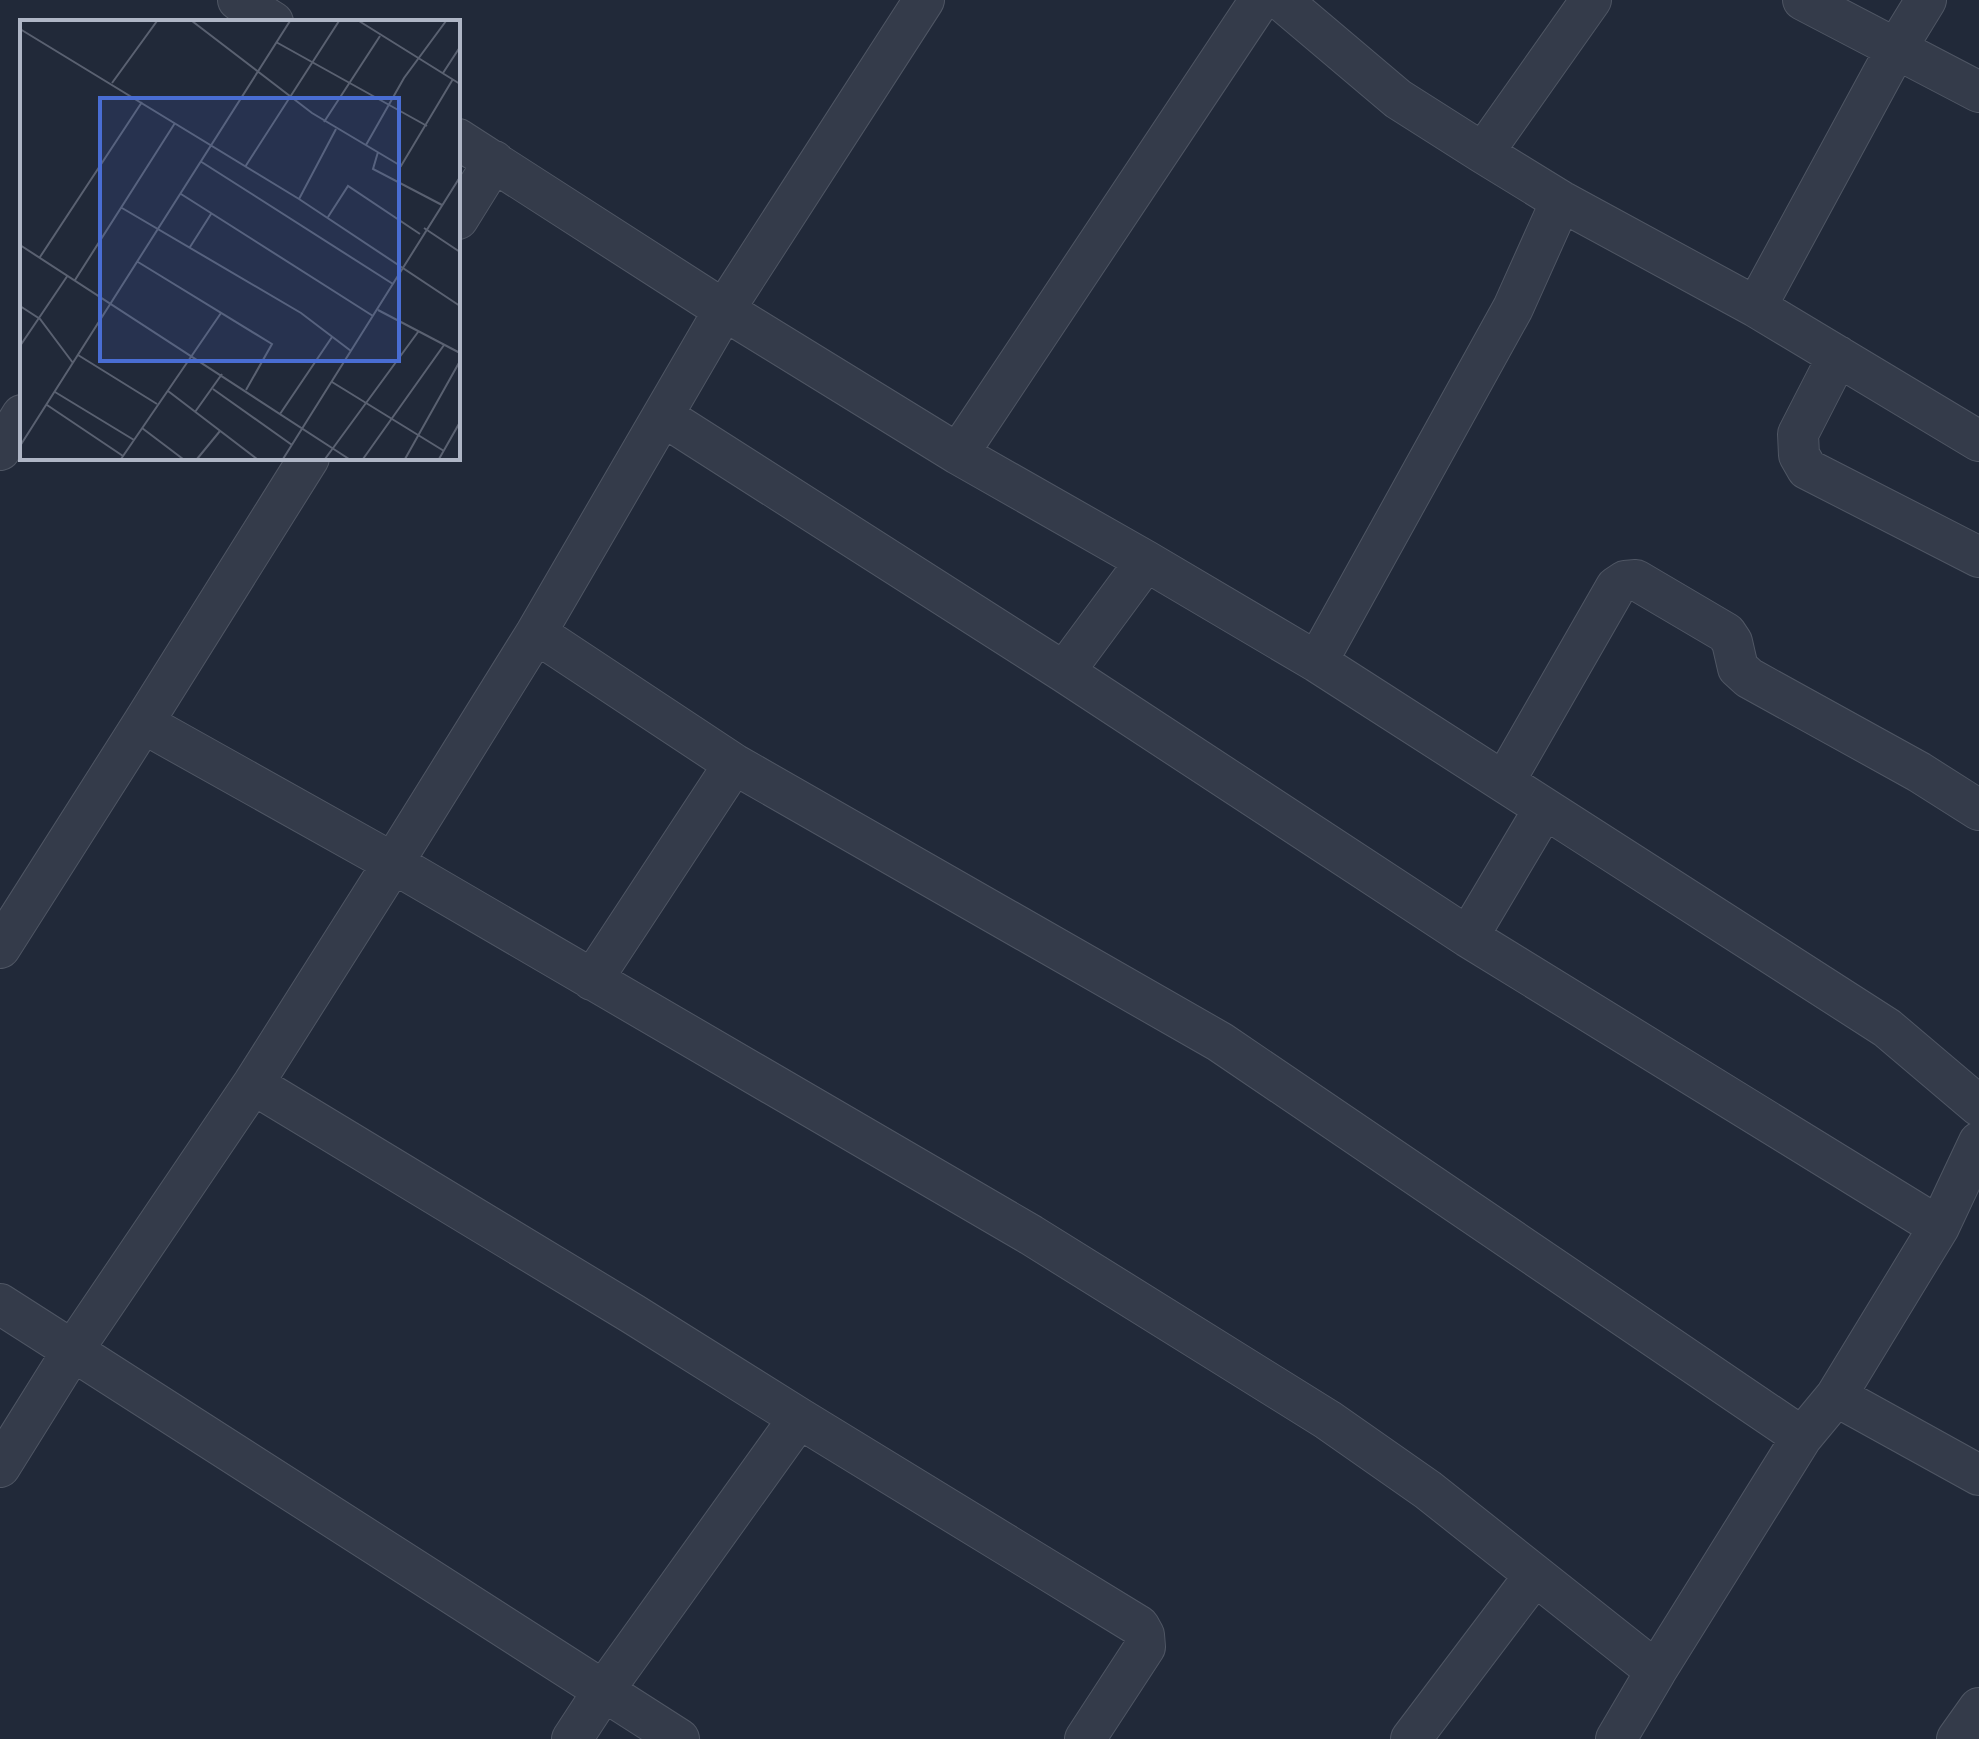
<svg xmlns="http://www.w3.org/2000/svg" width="1979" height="1739" viewBox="0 0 1979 1739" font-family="'DM Sans',sans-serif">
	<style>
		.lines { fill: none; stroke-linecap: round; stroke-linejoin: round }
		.minor-casing { stroke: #4f5664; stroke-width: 42 }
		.minor { stroke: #343b4a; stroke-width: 40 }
		.inset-road { fill: none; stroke: #5a6171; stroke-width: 2 }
		.view { fill: #496dd3; fill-opacity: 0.15; stroke: #496dd3; stroke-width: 4 }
		.inset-edge { fill: none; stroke: #afb6c6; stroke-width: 4 }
	</style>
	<rect width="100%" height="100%" fill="#212939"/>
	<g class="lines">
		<defs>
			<path id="minor" d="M238,0L273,22
				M1281,0L1398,99L1483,153L1561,201L1756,307L1979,441
				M1803,0L1979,92
				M458,139L724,310L958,454L1146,561L1317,662L1887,1028L1979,1106
				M1483,153L1591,0
				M458,219L494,161
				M1756,307L1896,49L1926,0
				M1838,356L1798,434L1799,455L1807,469L1979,557
				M663,416L1064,672L1468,937L1939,1227
				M0,450L22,415
				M958,454L1260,0
				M536,633L734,764L1220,1042L1802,1437
				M1317,662L1513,308L1561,201
				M1064,672L1146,561
				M143,723L393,863L1031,1235L1328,1420L1428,1490L1656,1671
				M1504,782L1616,587L1625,581L1636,580L1726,633L1732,642L1738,668L1749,678L1919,772L1979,810
				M1468,937L1544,809
				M0,948L143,723L309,458
				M592,980L734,764
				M253,1084L633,1314L799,1418L1139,1626L1144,1635L1145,1647L1085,1739
				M0,1304L679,1739
				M1836,1396L1979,1475
				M0,1467L73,1350L253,1084L393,863L536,633L724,310L924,0
				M572,1739L604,1690L799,1418
				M1411,1739L1535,1575
				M1616,1739L1656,1671L1802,1437L1836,1396L1939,1227L1979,1142
				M1957,1739L1979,1708"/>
		</defs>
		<use href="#minor" class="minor-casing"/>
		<use href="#minor" class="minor"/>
	</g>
	<g transform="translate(20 20)">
		<rect width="440" height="440" fill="#212939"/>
		<path class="inset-road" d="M172,1L292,93L381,146L433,59M339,1L440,64M0,9L279,179L440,286M256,22L407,106M423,53L440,27M92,63L137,1M304,102L360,16M346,125L384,58L426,1M358,132L353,149L422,185M180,141L373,264M225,147L319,1M161,174L353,296M279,179L316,109M102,188L281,293L331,331M308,197L328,166L400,214M404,208L440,232M0,225L329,439M170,227L191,194M20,237L122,82M118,242L252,324L226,370M55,260L155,103M0,286L20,299L53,343M358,290L440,333M0,326L48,255M58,335L137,384M312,362L424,431M193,369L272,425M148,371L237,439M35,372L114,420M27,385L103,436M175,392L202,354M260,394L312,317M122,408L163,439M0,426L270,1M101,439L201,293M177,439L200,411M263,439L440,157M305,439L398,312M343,439L424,325M385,439L440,341M419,439L440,402"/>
		<path class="view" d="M80,78H379V341H80Z"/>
		<rect width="440" height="440" class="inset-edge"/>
	</g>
</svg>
